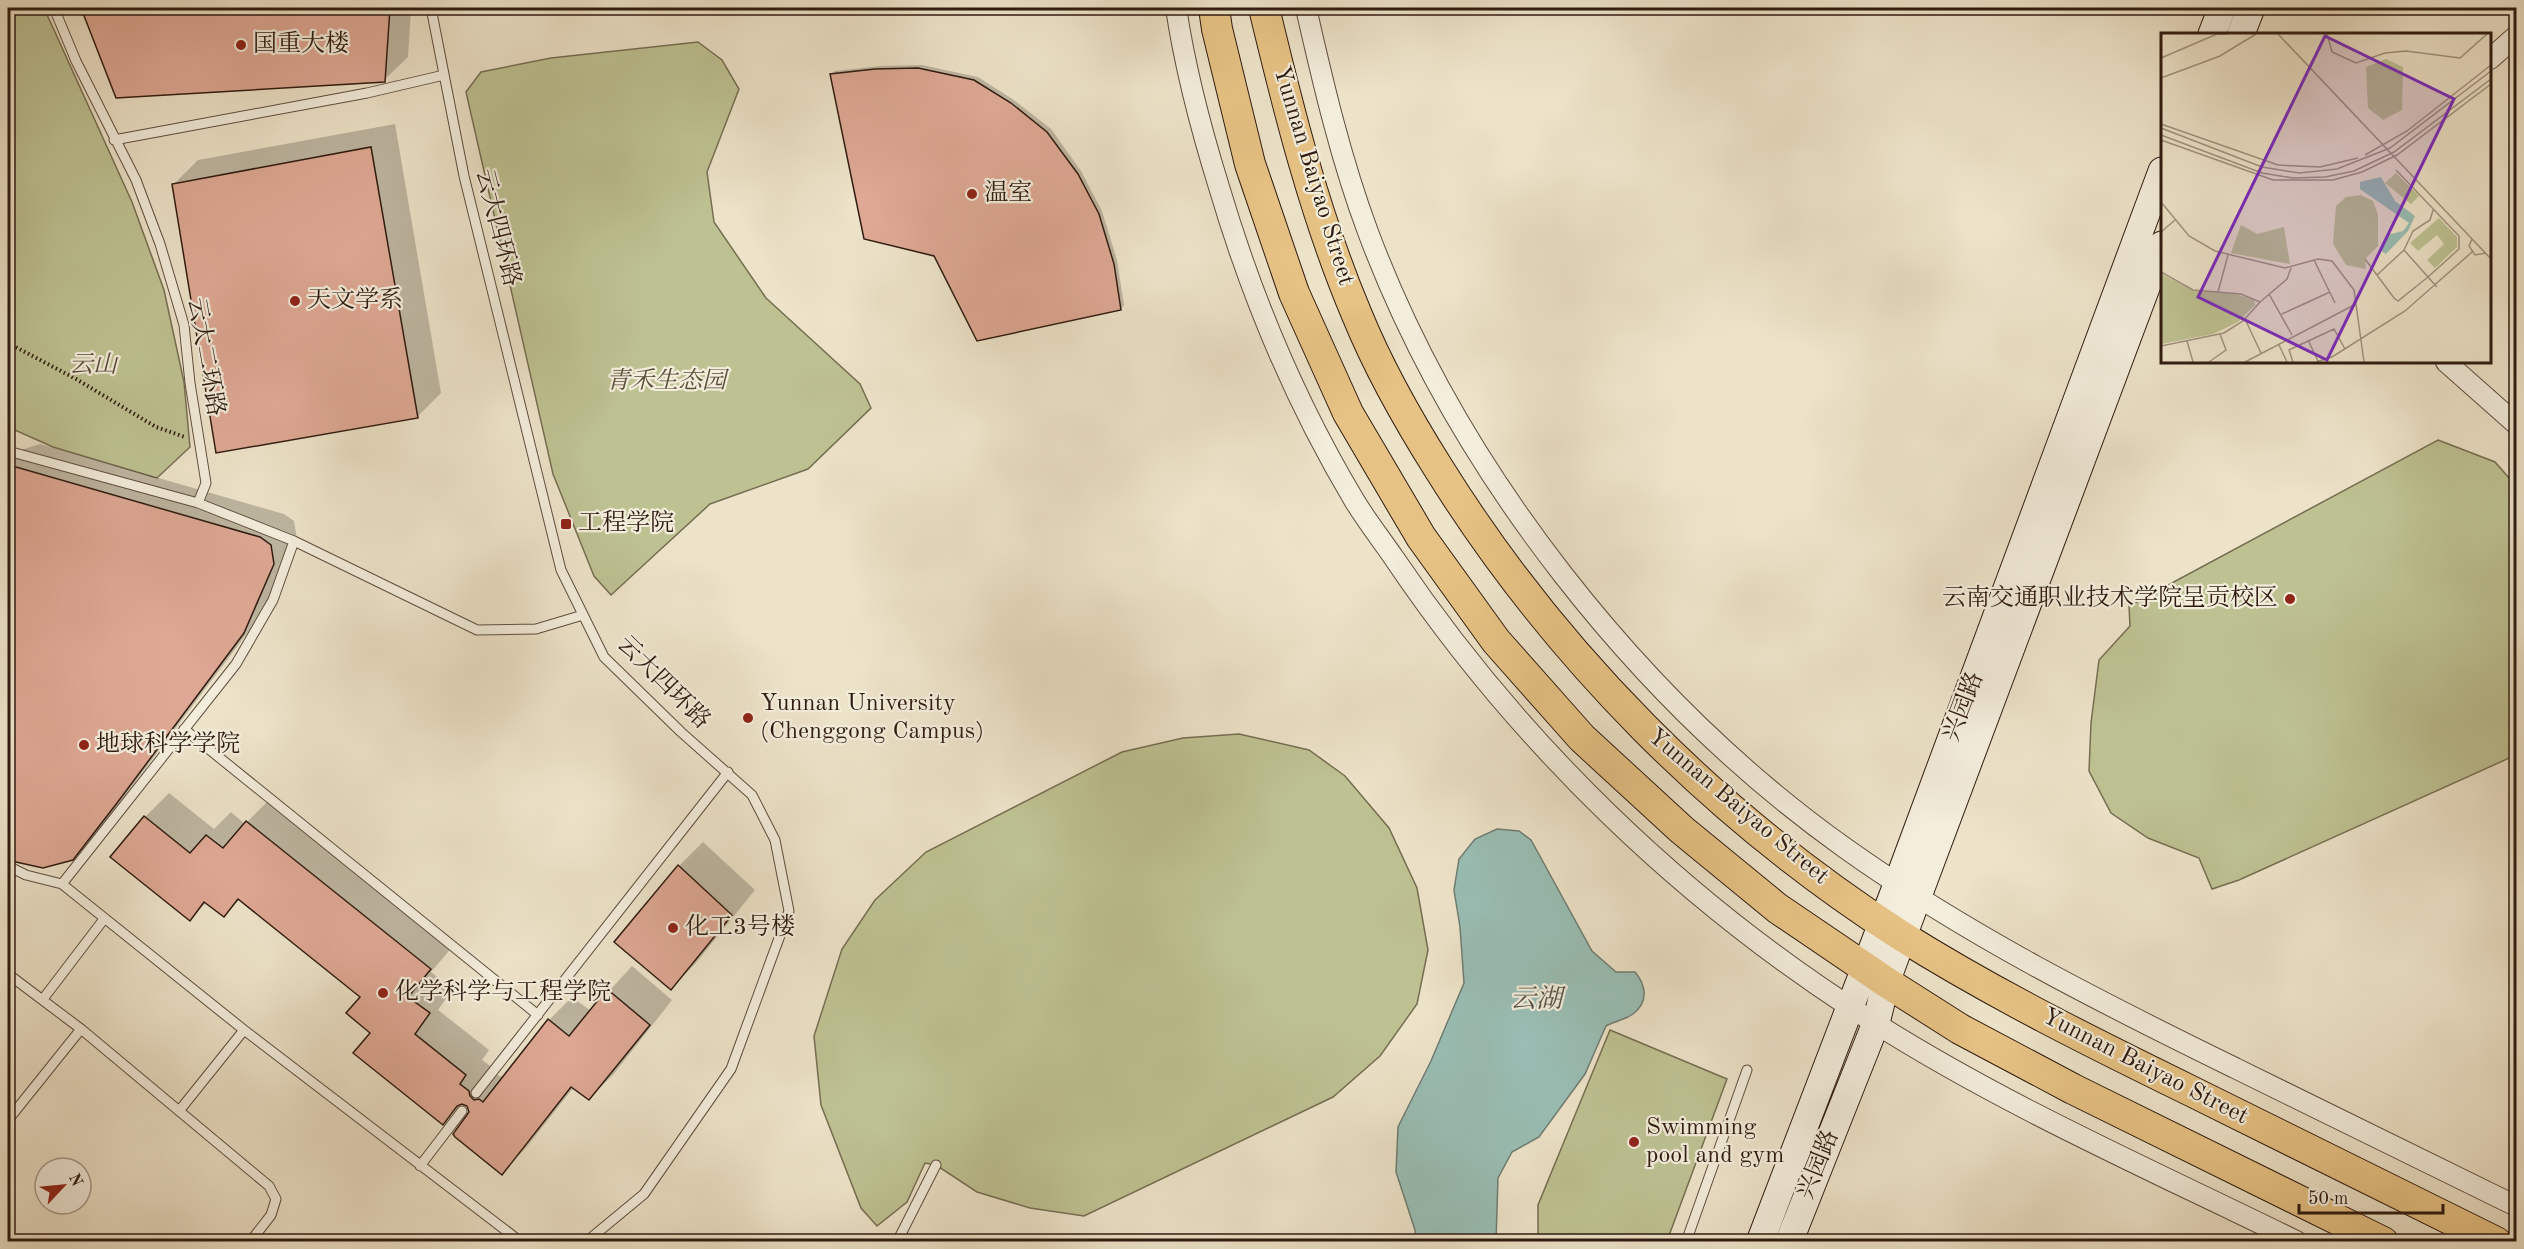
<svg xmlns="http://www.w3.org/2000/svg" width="2524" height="1249" viewBox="0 0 2524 1249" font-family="'Old Standard TT','Noto Serif SC',serif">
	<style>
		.green { fill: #bec293; stroke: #766e52; stroke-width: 1.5 }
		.water { fill: #99beb4; stroke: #6f7d72; stroke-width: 1.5 }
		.shadow { fill: #0003 }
		.building { fill: #dea894; stroke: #2f1b10; stroke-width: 1.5 }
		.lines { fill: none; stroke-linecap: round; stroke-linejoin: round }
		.service-casing { stroke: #5e4d3e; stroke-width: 11 }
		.minor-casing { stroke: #5e4d3e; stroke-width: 22 }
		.secondary-casing { stroke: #2f1b10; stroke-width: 29 }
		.primary-casing { stroke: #2f1b10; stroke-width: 32 }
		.path { stroke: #2f1b10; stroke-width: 4; stroke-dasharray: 1.5 3; stroke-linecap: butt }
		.service { stroke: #f3eddc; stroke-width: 9 }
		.minor { stroke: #f3eddc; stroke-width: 20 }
		.secondary { stroke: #f3eddc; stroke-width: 27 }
		.primary { stroke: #e6c284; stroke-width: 30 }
		.poi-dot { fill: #8f2418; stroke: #f3eddc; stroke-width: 2 }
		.labels { text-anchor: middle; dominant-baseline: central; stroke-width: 4.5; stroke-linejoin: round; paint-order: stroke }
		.poi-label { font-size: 24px; fill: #2f1b10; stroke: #f3eddc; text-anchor: start }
		.street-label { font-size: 24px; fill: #2f1b10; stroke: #f3eddc }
		.park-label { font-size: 24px; font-style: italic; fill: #5a4d37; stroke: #f3eddc }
		.water-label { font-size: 26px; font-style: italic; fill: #545449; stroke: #f3eddc }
		.inset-road { fill: none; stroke: #a1937f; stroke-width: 1.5 }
		.view { fill: #7b2cbf; fill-opacity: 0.15; stroke: #7b2cbf; stroke-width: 3 }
		.inset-edge { fill: none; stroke: #2f1b10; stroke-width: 3 }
	</style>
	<rect width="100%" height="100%" fill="#ede3c9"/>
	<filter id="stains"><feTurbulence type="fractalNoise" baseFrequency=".00333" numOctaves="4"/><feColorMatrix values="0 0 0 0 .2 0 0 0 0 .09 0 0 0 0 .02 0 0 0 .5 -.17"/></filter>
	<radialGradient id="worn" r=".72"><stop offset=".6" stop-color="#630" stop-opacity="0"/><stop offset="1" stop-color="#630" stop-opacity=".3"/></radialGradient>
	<path class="green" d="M8,8H44L132,202L164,290L184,382L190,447L157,478L53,447L8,427Z
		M698,42L722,60L739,89L707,172L714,222L766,298L860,384L871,408L808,469L710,504L611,595L594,576L553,474L466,92L481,72L551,58Z
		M2438,440L2495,462L2516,486V755L2239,880L2212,889L2199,858L2148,838L2111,813L2089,771L2091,723L2099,660L2130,626L2129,606Z
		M1239,734L1309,750L1345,776L1389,828L1417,888L1428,950L1417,1004L1380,1056L1333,1097L1084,1216L1030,1208L977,1192L936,1165L925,1163L907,1202L877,1226L861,1208L821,1105L814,1036L842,949L875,900L926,852L1122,752L1183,738Z
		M1610,1030L1727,1079L1667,1241H1538V1205Z"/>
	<path class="water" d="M1497,829L1519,831L1531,840L1592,951L1616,972H1635C1646,985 1649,1002 1633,1014C1626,1019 1614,1022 1606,1026L1585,1074L1539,1137L1512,1152L1498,1178L1496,1241H1416L1415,1230L1396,1172L1398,1127L1431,1061L1464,983L1460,927L1454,890L1459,859L1475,839Z"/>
	<path class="shadow" d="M82,8H411L408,57L384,80L117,96Z
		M922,65L978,77L1014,100L1051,129L1081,171L1102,211L1117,260L1124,305L1121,309L935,255L831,74L835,71L880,66Z
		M395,124L441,393L417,417L174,184L198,160Z
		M40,444L284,514L294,521L297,539L267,607L96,834L72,858L16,861L8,856V454Z
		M169,793L214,829L231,812L245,824L271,798L454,945L431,972L453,989L438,1010L489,1050L482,1060L493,1068V1072L499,1076L505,1077L549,1020L572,997L591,1011L632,966L672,1000L613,1075L589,1098L574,1087L525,1149L502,1173L468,1105L463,1103L443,1123L372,1032L363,996L240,899L224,915L207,902L190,919L145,817Z
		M703,842L755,890L695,964L671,988L616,941L679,866Z"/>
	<path class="building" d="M81,8H390L385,82L116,98Z
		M918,68L974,80L1011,103L1047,132L1078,174L1099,214L1114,264L1121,310L977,341L934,256L864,239L830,74L875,69Z
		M371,147L418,418L216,453L172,184Z
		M16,467L260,537L271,545L274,564L244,633L117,803L73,860L43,868L16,862L8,858V469Z
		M144,816L190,853L206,835L223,848L246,821L431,969L408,997L430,1013L415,1034L466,1075L460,1084L469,1091L470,1096L474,1100L479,1099L483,1102L548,1019L569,1036L607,989L650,1025L589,1100L571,1087L502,1175L455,1137L453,1134L469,1112L467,1106L462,1104L457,1106L443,1125L353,1053L370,1033L346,1013L360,997L238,899L224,917L204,902L190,921L110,857Z
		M678,865L732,915L671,990L614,942Z"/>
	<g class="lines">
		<defs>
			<path id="service" d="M431,8L464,176L561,570L604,657L681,732L752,795L775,840L789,911L731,1069L644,1194L586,1242
				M114,140L367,93L444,75
				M8,451L198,503L206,483L190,383L184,325L160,244L136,180L76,61L54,8
				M198,503L294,541L477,630L536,629L583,615
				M184,729L538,1015
				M8,866L26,875L62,884L244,1030L521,1242
				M62,884L236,664L273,600L294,541
				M8,974L81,1029L269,1186L276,1199L271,1215L250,1242
				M43,999L104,919
				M476,1093L728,772
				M179,1111L244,1030
				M8,1120L81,1029
				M420,1166L462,1111
				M897,1242L936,1165
				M1686,1242L1747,1070"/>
			<path id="minor" d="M1176,8C1185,68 1201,129 1219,187C1251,295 1296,403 1354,500C1366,520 1381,539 1394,558C1518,742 1682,901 1870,1020C2005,1106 2154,1171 2298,1242
				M1306,8C1323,83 1341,160 1368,232C1457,470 1639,701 1845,848C1967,935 2100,1002 2235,1068C2329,1114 2423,1160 2516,1206
				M2490,59L2516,36
				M2446,362L2516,424"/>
			<path id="secondary" d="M2212,34L2222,8
				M2241,34L2251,8
				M1760,1242L1898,882L2162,171
				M1789,1242L1876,1023L1886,982L1903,936L2162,245"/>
			<path id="primary" d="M1214,8L1217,29L1250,164L1294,293L1348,413L1421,537L1496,641L1582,738L1682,830L1777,908L1886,982L1960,1029L2073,1089L2383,1242
				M1264,8C1289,112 1315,216 1357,315C1379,369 1408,420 1439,469C1555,655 1715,816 1900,935C1994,994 2093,1043 2191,1091C2293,1141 2395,1191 2496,1242"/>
		</defs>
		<use href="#service" class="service-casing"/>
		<use href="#minor" class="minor-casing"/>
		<use href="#secondary" class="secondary-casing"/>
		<use href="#primary" class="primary-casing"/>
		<path class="path" d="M8,312L13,335L8,349
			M8,343L76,379L156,427L185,437"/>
		<use href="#service" class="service"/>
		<use href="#minor" class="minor"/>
		<use href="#secondary" class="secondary"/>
		<use href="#primary" class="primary"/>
	</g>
	<g class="poi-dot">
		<circle cx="241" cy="45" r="6"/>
		<circle cx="972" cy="194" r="6"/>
		<circle cx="295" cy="301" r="6"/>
		<rect x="560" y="518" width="12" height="12" rx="3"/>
		<circle cx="2290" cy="599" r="6"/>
		<circle cx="748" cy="718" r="6"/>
		<circle cx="84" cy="745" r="6"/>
		<circle cx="673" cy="928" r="6"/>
		<circle cx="383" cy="993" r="6"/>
		<circle cx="1634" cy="1142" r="6"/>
	</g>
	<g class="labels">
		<g class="poi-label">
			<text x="253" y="45">国重大楼</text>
			<text x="984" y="194">温室</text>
			<text x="307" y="301">天文学系</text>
			<text x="578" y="524">工程学院</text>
			<text x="2278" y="599" text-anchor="end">云南交通职业技术学院呈贡校区</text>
			<text x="760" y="704">Yunnan University<tspan x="760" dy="28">(Chenggong Campus)</tspan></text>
			<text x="96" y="745">地球科学学院</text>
			<text x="685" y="928">化工3号楼</text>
			<text x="395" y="993">化学科学与工程学院</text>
			<text x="1646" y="1128">Swimming<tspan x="1646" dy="28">pool and gym</tspan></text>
		</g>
		<g class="street-label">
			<text transform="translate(1313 176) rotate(73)">Yunnan Baiyao Street</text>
			<text transform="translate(497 228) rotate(76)">云大四环路</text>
			<text transform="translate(205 357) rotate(80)">云大二环路</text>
			<text transform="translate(663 683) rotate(45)">云大四环路</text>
			<text transform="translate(1964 707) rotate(-69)">兴园路</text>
			<text transform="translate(1738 807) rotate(40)">Yunnan Baiyao Street</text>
			<text transform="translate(2145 1067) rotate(27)">Yunnan Baiyao Street</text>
			<text transform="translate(1819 1165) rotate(-68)">兴园路</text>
		</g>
		<g class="park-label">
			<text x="93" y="366">云山</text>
			<text x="666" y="382">青禾生态园</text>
		</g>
		<g class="water-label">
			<text x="1536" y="1000">云湖</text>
		</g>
	</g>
	<g transform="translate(2161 33)">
		<rect width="330" height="330" fill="#ede3c9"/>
		<path d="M225,26L242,34L241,77L222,87L207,75L205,34ZM235,140L258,163L250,171L224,150ZM200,162L212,168L217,181V213L204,226L205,236L185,232L172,211L175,173L185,164ZM278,185L296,204V214L274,235L266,227L283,211L276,202L257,218L249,210ZM80,192L96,201L123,194L129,231L70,220ZM0,241L33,258L75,261L93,267L94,272L77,289L52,301L0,311Z" fill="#bec293"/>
		<path d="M220,144L234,168L254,183L247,198L225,221L220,218L226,202L242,198L248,190L199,156V149Z" fill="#99beb4"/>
		<path class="inset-road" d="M117,1L330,226M166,1L171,19L195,30L224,20L245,18L299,25L326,1M0,25L56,1H66M0,45L59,23L95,1M0,91L117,132L159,134L197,125M0,95L101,134L138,140L176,136L229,115L330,38M0,102L101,140L132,145L164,144L193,138L233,119L330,46M0,107L112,147H172L201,139L236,122L330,51M204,122L246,98L330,32M235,137L298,203V216L267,244L276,254M0,169L28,203L54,218L124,235L157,226L171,228L193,257L203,329M0,199L14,187M311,206L308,213L314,222L325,220M243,217L252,198L269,187L272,177M204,226L233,265L237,268L267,244L243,217L216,242M153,227L174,270M0,239L32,257L80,261L99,269L82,288L63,300L0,313M57,259L67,222M108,261L131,302M99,269L126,246L130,235M121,281L169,259M84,286L100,320M147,307L157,328M26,308L32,329M118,312L126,329M48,329L65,317L59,301M84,329L195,271M132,329L128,317L173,296L184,316M155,329L171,324L244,278L311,219"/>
		<path class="view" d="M164,3L293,66L166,327L37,264Z"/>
		<rect width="330" height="330" class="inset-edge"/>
	</g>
	<rect width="2524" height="1249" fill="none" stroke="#ede3c9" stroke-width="30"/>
	<rect x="9" y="9" width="2506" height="1231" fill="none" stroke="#2f1b10" stroke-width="3"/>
	<rect x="15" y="15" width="2494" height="1219" fill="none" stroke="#2f1b10" stroke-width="1.5"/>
	<g transform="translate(63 1186) rotate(64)"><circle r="28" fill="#f3eddc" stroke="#a5998a" stroke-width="1.5"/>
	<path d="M0-4.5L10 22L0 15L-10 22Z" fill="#8f2418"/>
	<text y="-9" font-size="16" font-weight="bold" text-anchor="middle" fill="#2f1b10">N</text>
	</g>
	<path d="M2299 1204v9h144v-9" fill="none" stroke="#2f1b10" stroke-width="3"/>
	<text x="2308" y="1204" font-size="18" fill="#2f1b10" stroke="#f3eddc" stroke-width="4.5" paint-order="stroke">50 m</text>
	<rect width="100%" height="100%" filter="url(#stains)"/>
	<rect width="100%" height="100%" fill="url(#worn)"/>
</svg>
